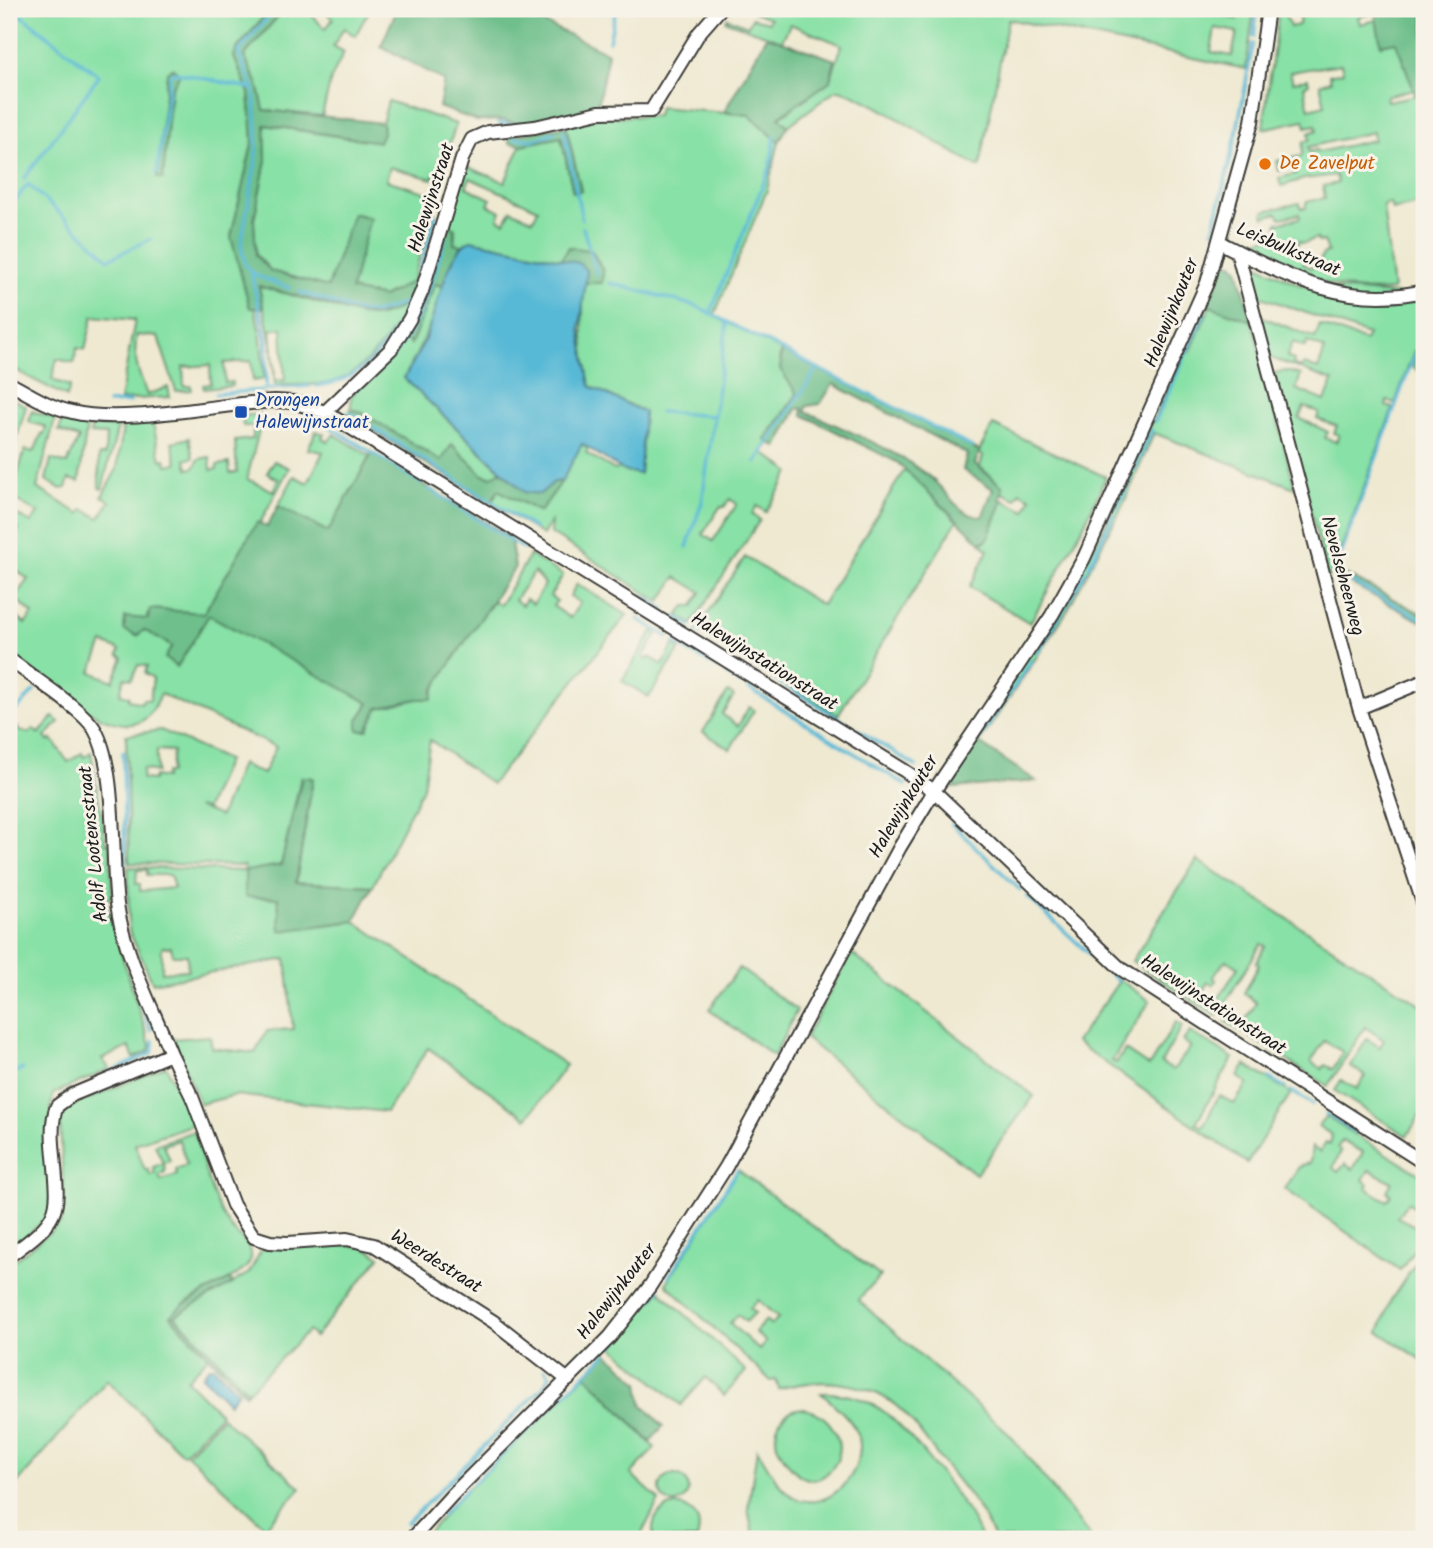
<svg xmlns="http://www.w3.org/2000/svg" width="1433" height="1548" viewBox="0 0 1433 1548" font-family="Kalam,sans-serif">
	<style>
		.green { fill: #88e1a6; stroke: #527e61; stroke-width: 2; fill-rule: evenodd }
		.forest { fill: #6ebf8b; stroke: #456e54; stroke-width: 2; fill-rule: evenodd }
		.water { fill: #58b9d6; stroke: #3a6a79; stroke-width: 2 }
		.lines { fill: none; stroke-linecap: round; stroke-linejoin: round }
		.stream { stroke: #58b9d6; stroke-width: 3.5 }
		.minor-casing { stroke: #3c3b37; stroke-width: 16 }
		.minor { stroke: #fff; stroke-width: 12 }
		.food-dot { fill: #e8710a; stroke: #f7f3e8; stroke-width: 2.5 }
		.transit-dot { fill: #1a4fb4; stroke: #f7f3e8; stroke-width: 2.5 }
		.labels { text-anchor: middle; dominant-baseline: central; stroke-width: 6; stroke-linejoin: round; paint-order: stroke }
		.food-label { font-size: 19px; fill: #c56008; stroke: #f7f3e8; text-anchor: start }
		.street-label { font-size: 19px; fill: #1c1c1c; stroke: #f7f3e8 }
		.transit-label { font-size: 19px; fill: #164399; stroke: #f7f3e8; text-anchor: start }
	</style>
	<rect width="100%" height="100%" fill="#f7f3e8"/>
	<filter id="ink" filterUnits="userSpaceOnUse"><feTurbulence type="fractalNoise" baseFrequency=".0143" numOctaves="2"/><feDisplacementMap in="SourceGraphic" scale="14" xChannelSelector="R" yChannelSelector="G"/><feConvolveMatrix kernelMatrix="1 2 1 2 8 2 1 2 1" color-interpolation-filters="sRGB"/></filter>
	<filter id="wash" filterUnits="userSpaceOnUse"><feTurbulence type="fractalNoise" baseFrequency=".00686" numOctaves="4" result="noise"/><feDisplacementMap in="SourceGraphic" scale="28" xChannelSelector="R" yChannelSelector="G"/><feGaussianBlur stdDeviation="1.57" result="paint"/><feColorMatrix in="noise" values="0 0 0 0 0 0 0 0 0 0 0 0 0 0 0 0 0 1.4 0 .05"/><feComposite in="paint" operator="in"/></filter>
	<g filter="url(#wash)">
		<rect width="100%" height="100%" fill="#efe9d1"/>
		<path class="green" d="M9,9H270L236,50L234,57L249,93L253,140L231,237L250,308H255L261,338L264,379L253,381L251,361L224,363L225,383L232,382V386L204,389L203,385L211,384L210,365L183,367L184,386H191L192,390L176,391L158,337L137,335C132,359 139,374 147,395L168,387L170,397L120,400L135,320L93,316L85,350L77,348L74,363L57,359L52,380L70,386L67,397L9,367Z
			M284,9H306L325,29L333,19L323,9H370L355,36L344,28L333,46L344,52L331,79L322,116L264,110L258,85L244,56Z
			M754,9H1215L1214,14L1237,19L1239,9H1254L1246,69L1008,19L980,167C951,154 857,88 836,90L788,126L779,118L830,81L842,45L790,24L782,41L726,21L727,18L748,26L752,18L769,22L770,18L754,12ZM1215,28L1237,32L1232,56L1211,52Z
			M1279,9H1283L1290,27L1299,25L1300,14L1317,9H1374L1375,13L1358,17L1360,24L1377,20L1381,45L1396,41L1414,89L1386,96L1387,101L1424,94V203L1392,210L1390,203L1383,205L1393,290C1337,295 1293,271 1244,249L1245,243L1268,238L1267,233L1278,232L1277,223L1300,218L1299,214L1281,218L1277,213L1264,217V211L1300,203L1301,208H1306V202L1325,198L1323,186L1338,183L1336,175L1304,179L1281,186L1279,178L1296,174L1292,165L1279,171L1277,161L1302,156L1303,142L1310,140L1309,133L1317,130L1316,125L1306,127L1304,120L1263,129ZM1341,64L1343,72L1329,75L1331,81L1320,84L1325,105L1309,109L1304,86L1309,84L1308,79L1293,82L1290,72ZM1373,132L1374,140L1318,152L1317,150L1309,152L1308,147ZM1317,238L1319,242L1324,241L1328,252L1323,254L1317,267L1313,265L1311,268L1303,264L1308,255L1295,250L1299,241L1304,243Z
			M388,101L456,124L440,175L444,176L412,282L383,297L350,290L370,218L353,213L329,288L271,271L256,255L254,220L266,160L265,125L348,138L383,133L382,123ZM390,167L432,179L433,176L441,178L436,198L428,196V193L386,180Z
			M659,107L749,115L779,142L767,190L714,316L782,351L779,358L798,394L765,439L770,443L763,452L790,472L766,512L757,506L752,514L760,520L692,624L678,616L685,606H693L701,592L676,577L660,602L550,533L551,520L543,535L491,503L498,490L540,512L562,481L581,444L588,448L586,453L615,470L619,468L640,474L644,412L590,386C582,350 580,319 585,283H602L603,271L592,251L570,247L561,259L471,240L462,245H454L455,229L449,225L465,166L505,182L521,145L561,137L573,192L581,191L566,126L599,117L657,116ZM470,178L538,209L533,220L511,210L505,222L498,219L501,211L488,205L491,199L466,187ZM730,499L737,504L713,541L703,534L720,507H724Z
			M1251,262L1303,286L1424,297V374L1413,368L1418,352L1414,351L1395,403L1387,401L1386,406L1393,408L1331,576L1328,577L1274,373L1287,371L1301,375L1296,389L1325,401L1333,381L1271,358L1260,316L1315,338L1320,325L1365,341L1368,335L1253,294L1246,263ZM1293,342L1305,347L1307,342L1325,349L1318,369L1304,364L1301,368L1293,365L1294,360L1287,357ZM1304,407L1319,412L1317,419L1337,426L1334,433L1339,435L1336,442L1325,438L1328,432L1299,418Z
			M435,284L444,286C434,319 420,349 404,378L501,471L491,477L483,475L452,445L442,461L359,411L351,410V397L357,389L376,373L404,337L411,344Z
			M259,286L360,315L379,317L411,302C393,330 370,369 336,381C318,387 293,384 275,385L272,348ZM282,328L285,380H275L271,330Z
			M1210,306L1252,321L1295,488L1154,433L1124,503L1066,613L979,743L975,740L1101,534L1184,350L1190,353Z
			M9,397L26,406L11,458L9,457Z
			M32,411L55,419L37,488L80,514L83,509L99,518L110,501L102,496L117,469L123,426L153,424L161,460L165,459L167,465L177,463L172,442L189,438L193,458L186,459L188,469L194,468L199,459L210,457L211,470L217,469V465L229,463L230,473H237L235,441L253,439V426H243L242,416L263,414L247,479L273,491L278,479L267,473L274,461L289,468L260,523H257L204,613L150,609L143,629L172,646L177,667L209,614L369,703L358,720L359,730H367L378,708L417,699H431C436,674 478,624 494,601L500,605L530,555L563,575L550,596L557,601L553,606L570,618L580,603L570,596L577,584L627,615L492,784L430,740L423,788L373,886L296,883L313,779L301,777L281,865L280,930L354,921L566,1065L527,1118L428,1048L386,1112L236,1095L200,1104L172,1039L210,1036L212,1048L255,1053L267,1031L293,1029L286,959L153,983L129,931L128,867L244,871L245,866L129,863L126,735L161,730L227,760L206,809L197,807L220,816L241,764L263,774L276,747L161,694C157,701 153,713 146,718C113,745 37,675 13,655L17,650L9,643V610L25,624L33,614L16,599L9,607V593L13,591L18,593L28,579L14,569L9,576V546L19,529L9,525V510L31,523L38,513L13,498L9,504V495L14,489L9,485V471L17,476L25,450L34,452L42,433L44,434L46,427L29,422ZM534,572L545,584L533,604L526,599L522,605L515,600ZM103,643L120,650L118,655L123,658L113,681L91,672ZM138,665L147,666L145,673L153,678L150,700L143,699L142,703L129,700V696L120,694L124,678L132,679ZM157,750L173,751L170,773H166L165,778L154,776L153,780L142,779L143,769L157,772ZM137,870H147V875H170L174,888L140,891V884H136ZM162,947H171L173,955H187L188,970L162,972Z
			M62,421L87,425L79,482L69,479L66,488L61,489L46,480L51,459L67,464L79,438L59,431Z
			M993,425L1106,477L1084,525L1030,623L970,587L988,550L981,543L987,540L1003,500L1025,511L1031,498L1020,492L1016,499L1002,493L1003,487L980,467L983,456L978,453Z
			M92,426L118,427L102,489L99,488V455H105L106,435L90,434Z
			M316,431L324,434L322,438L328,442L334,434L370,456L328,532L278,506L294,476L308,483L323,452L308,449Z
			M905,469L957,521L838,715L699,627L745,557L822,605Z
			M653,631L657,634L643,657L647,660L650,657L663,665L674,645L680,649L649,697L622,681Z
			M728,692L734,696L722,714L738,726L749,707L754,710L730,749L703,732Z
			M53,717L59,722L45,737L48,741L52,739L68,762L82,753L84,757L91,752L106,844L110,842L112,896L105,901L150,1045L149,1051L134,1058L129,1047L102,1059L110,1069L53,1094L51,1108L53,1192L49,1216L9,1251V734L18,727L19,731L29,733L33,729L39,734Z
			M1197,860L1424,1007V1109L1407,1136L1335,1091L1341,1080L1357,1089L1365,1076L1350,1066L1367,1039L1380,1047L1384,1040L1365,1027L1328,1086L1226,1022L1232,1012L1246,1020L1256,1003L1244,993L1259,965L1256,963L1265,946L1261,944L1217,1016L1132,961ZM1226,960L1238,967L1216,1003L1202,992L1208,982L1213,985L1216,980L1213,977ZM1324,1041L1343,1052L1333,1069L1325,1065L1322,1069L1311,1062Z
			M851,953L1034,1096L976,1174L805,1038Z
			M739,968L797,1010L774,1056L709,1010Z
			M1120,980L1150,1001L1112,1061L1116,1063L1125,1050L1149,1066L1176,1022L1182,1026L1161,1063L1173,1070L1191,1047L1183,1041L1190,1032L1233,1058L1196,1123L1203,1127L1219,1095L1234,1104L1248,1083L1238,1077L1245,1065L1291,1093L1247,1163L1076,1042Z
			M166,1066L194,1124L135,1144L145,1170L148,1169L150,1175L155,1173L153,1167L163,1163L155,1145L194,1131C204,1163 210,1199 230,1227C240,1239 260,1248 247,1266C239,1277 186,1306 171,1316L210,1355L187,1380L221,1414L183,1454L107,1380L9,1493V1265L61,1223L64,1202L60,1121L66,1108ZM179,1140L187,1165L176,1169L177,1175L161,1180L159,1175L165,1172L164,1163L170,1161L164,1145Z
			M1326,1117L1424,1177V1215L1408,1202L1397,1217L1417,1227L1424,1217V1236L1400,1270L1285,1189L1299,1167L1310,1163L1312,1147L1320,1152L1326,1142L1330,1144L1332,1135L1318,1126ZM1342,1141L1363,1152L1353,1169L1345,1164L1338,1172L1333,1168L1341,1151L1337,1148ZM1369,1170L1392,1182L1387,1191L1391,1195L1387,1201L1366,1188L1368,1184L1363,1180Z
			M738,1170L880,1276L858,1300L1011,1436L1092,1539H994C983,1510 964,1489 944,1464C930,1447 917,1425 901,1410C869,1380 818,1377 779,1389L776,1380L771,1381L666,1284ZM758,1300L778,1318L771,1325L766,1320L755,1332L766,1342L759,1350L730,1323L738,1315L746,1322L755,1313L750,1308Z
			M329,1243L364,1247L380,1257L315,1337L308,1331L248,1391L175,1316L249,1273L262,1249Z
			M1424,1250V1361L1379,1332L1391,1300Z
			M660,1291L746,1371L724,1396L706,1377L681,1405L613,1347Z
			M586,1375L655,1448L631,1474L659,1500L639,1539H422L466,1490Z
			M821,1393C842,1392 866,1398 883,1411C908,1430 973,1510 981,1539H754L748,1509L757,1449C766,1463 778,1488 792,1496C827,1517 867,1471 859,1438C854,1420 835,1406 821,1393Z
			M796,1409C823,1406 846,1435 837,1461C814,1498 791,1473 777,1445C773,1429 780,1414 796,1409Z
			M222,1417L301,1488L265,1527L187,1454Z
			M660 1489a14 14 0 1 1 28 0a14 14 0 1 1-28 0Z
			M676,1505C694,1508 703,1521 697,1539H654C650,1521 658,1508 676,1505Z"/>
		<path class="forest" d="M270,9H284L244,56L258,84L264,110L382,123L383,133L379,142L265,125L266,160L254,220L256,255L271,271L328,287L353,213L370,218L351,290L383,297L409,283H422C396,328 365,316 323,303C302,297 280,292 259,286L263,308H250L231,237L253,140L249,93L234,57L236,50Z
			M397,9H515L608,53L598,104L593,110L528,126L504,120L477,121L439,107L444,81L381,46Z
			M1374,9H1424V94L1416,96L1396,42L1381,45Z
			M767,36L835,60L830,81L779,117L788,126L779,142L749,115L724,112Z
			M173,68L180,74L171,89L163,179L157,178L167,72Z
			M566,126L581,191L573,192L561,137L521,145L509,143V136Z
			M449,225L455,229L454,244L462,245L451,264L444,286L435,284L411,344L404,337Z
			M569,247L592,251L603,271L602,283H585L587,271L561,259Z
			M1226,263H1233L1238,269L1252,321L1207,305Z
			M782,351L980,451L975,464L1003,487L1000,499L1003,500L987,540L981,543L897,462L803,415L802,408L797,409L777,447L765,440L797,394L780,369ZM833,384L967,454L963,470L993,489L982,517C959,517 948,492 931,478C893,448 849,432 805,411L807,406L820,404Z
			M351,410L359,411L441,461L452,444L483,475L491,477L501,471L525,492L540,494L554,482L562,481L540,512L498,490L491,503L347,415Z
			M372,453L510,537L515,567L433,690L432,699H417L378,708L367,730H358V720L369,703L209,615L177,667L165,658L172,646L144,630L137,636L124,630L125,617L148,619L150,609L204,613L257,522L267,527L278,506L328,532Z
			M1337,570L1424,615L1422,622L1335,575Z
			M975,740L1036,781L952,788Z
			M302,777L313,778L296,882L373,886L354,921L280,931L278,898L245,897V871L281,865Z
			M230,1279L232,1284L175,1316L248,1391L245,1394L170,1316L184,1304Z
			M607,1353L639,1382L642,1404L663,1426L650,1442L586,1375Z"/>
		<path class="water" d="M470,240L579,263L587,271L580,329L590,386L644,412L640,474L624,471L582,444L562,481L554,482L540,494L524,492L404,378C411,366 419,353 425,339C436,312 446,255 470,240Z
			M209,1367H214L238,1392L229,1403L202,1376Z"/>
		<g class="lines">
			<path class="stream" d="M13,9L99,76L24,179
				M275,9L238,53L254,89L257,129L256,160L241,245L246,266L255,275L289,288
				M1254,36L1257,9
				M609,41L616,9
				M499,123L510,124
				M564,131L582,219
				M514,138L534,140L555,132
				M157,173L170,75L174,72L254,89
				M9,209L28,184L109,259L151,239
				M583,228L597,274
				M1213,230L1236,136L1253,44
				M251,272L266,340V385L268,389L310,386
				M610,283L696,306L972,447
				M300,292L356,311L376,313L408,302
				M710,314L770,168L775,136
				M1415,353L1335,570L1338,575L1424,620
				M317,386C398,377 417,279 436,215
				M359,387C414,346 427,301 445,238
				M216,394L264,390
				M108,403L130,402
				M348,412L534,528
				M660,412L714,416
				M319,420L421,483
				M1155,422L1204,314
				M756,462L817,369
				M1134,470L1152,430
				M429,489L524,549
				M1117,508L1131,478
				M687,547L702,502L727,323
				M1089,566L1114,514
				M643,596L665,610
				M676,617L691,626
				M638,619L668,637
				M697,630L705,635
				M712,640L766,673
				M674,642L719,669
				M1037,654L1086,571
				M726,674L740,683
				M773,678L916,766
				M748,688L906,785
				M9,718L34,691
				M979,740L1032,660
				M123,752L125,863
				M952,824L1020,890
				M1027,896L1118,981
				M139,996L151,1030
				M111,1072L152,1053L153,1041
				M9,1074L23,1069
				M1269,1078L1285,1087
				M1291,1091L1312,1104
				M1326,1114L1355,1132
				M669,1277L737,1171
				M612,1346L659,1290
				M473,1484L606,1354
				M441,1516L467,1489
				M407,1523L543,1387L550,1375L545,1369"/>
		</g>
	</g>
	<g filter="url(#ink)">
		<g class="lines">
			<defs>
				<path id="minor" d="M1219,242C1288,277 1345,309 1424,291
					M1237,251L1359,708L1424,906
					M9,383C29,394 49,407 72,412C123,425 218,404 275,401L293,402L325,412L905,771L934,791L1121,969L1424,1163
					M325,412L391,349L410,318L422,291L462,159L472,139L488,132L535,127L599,112L651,111L699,33L720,9
					M9,659C29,675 84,710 95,730C117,768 111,859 117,904C124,955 152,1006 171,1054L72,1095L57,1106C52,1118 52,1131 53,1144C58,1210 67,1215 9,1256
					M1359,708L1424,681
					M171,1054L192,1097L233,1205L254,1237L270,1242L288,1243L347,1239L374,1245L494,1322L568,1380
					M412,1539L453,1494L610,1337L650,1286L726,1167L900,847L934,791L1052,615L1084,558L1207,283L1252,122L1268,9"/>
			</defs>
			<use href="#minor" class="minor-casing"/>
			<use href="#minor" class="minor"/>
		</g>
	</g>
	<circle class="food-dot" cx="1265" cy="164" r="7"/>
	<rect class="transit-dot" x="234" y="405" width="14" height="14" rx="3.5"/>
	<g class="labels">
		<g class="food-label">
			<text x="1279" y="164">De Zavelput</text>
		</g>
		<g class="street-label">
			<text transform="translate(432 198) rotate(-72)">Halewijnstraat</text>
			<text transform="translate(1288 250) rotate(23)">Leisbulkstraat</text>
			<text transform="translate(1172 313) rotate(-68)">Halewijnkouter</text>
			<text transform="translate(1342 576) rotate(75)">Nevelseheerweg</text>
			<text transform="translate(764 662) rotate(32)">Halewijnstationstraat</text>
			<text transform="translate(904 807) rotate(-59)">Halewijnkouter</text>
			<text transform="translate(94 844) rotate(-96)">Adolf Lootensstraat</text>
			<text transform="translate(1213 1005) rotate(33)">Halewijnstationstraat</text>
			<text transform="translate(436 1262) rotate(32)">Weerdestraat</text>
			<text transform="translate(617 1292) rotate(-52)">Halewijnkouter</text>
		</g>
		<g class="transit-label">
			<text x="255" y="401">Drongen<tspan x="255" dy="22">Halewijnstraat</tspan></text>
		</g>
	</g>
	<rect width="1433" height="1548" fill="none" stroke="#f7f3e8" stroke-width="35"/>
</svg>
